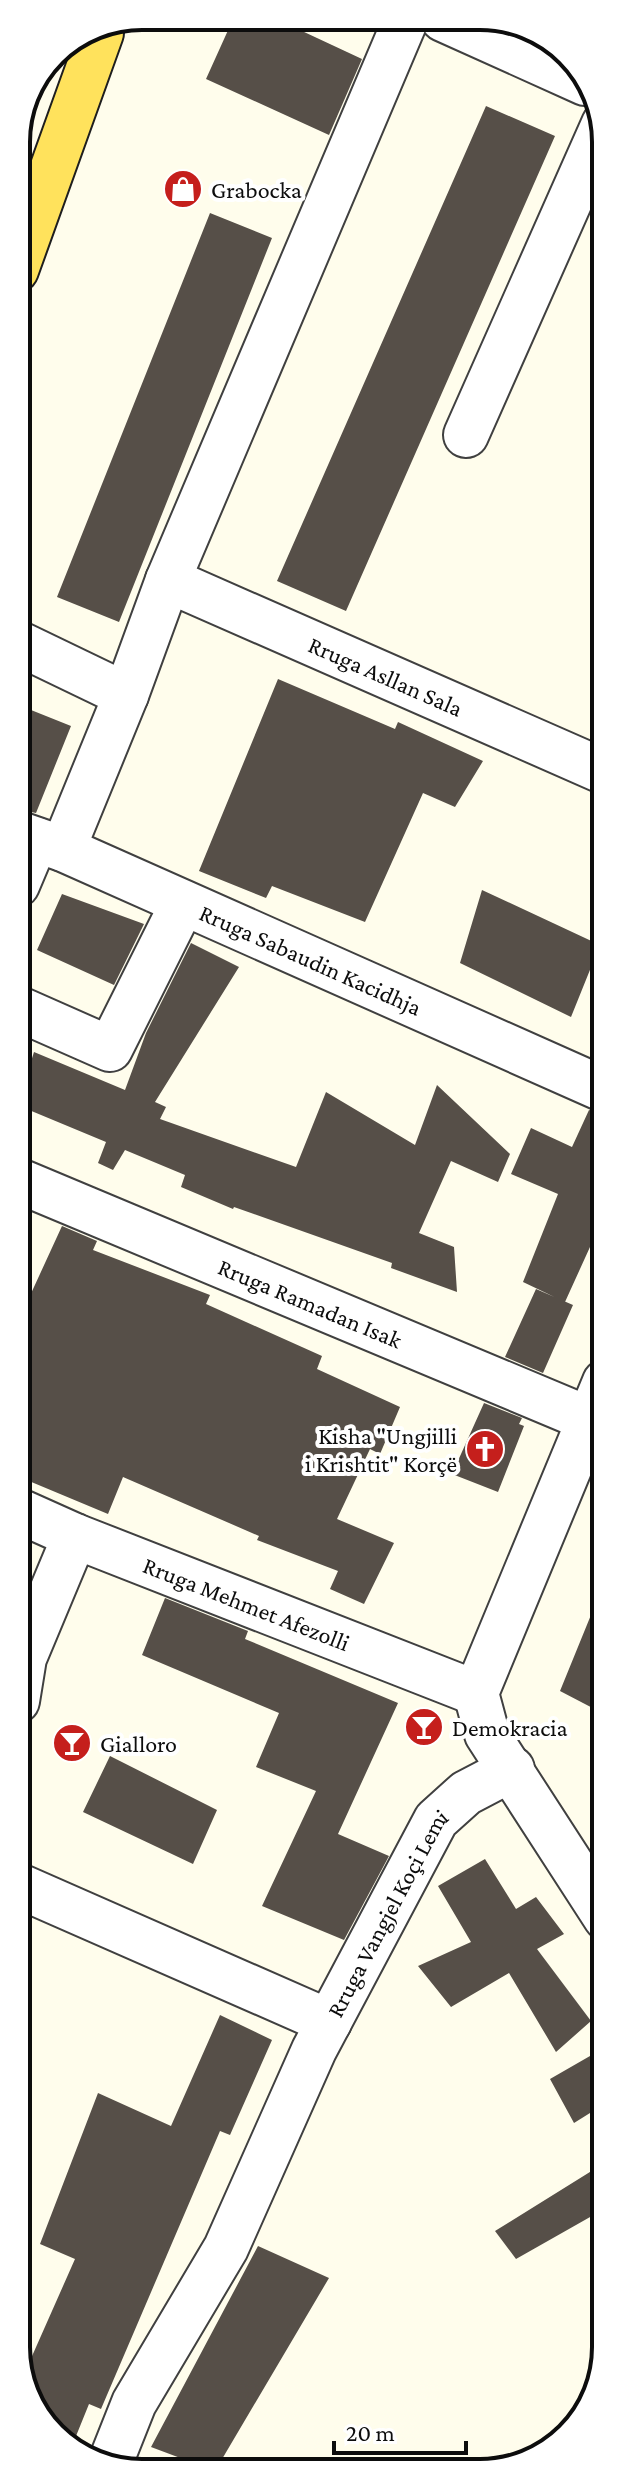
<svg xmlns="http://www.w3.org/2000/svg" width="622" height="2489" viewBox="0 0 622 2489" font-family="'Crimson Pro',serif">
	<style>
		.building { fill: #564f48 }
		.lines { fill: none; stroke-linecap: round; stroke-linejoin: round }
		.minor-casing { stroke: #404040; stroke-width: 48 }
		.major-casing { stroke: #1e1e1e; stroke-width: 48 }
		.minor { stroke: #fff; stroke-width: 44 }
		.major { stroke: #ffe25c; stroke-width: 44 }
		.labels { text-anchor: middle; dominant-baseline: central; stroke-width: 8; stroke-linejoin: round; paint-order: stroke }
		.poi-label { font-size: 24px; fill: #0d0d0d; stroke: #fff; text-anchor: start }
		.street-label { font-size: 24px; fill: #0d0d0d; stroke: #fff }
		.rim { fill: none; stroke: #0d0d0d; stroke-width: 4 }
	</style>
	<rect width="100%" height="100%" fill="#fffdec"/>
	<path class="building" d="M234,17H272L362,59L329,135L206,79Z
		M486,106L555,136L346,611L277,581Z
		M210,213L272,238L119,622L57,597Z
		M278,679L395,729L398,722L483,761L455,807L423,793L365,922L272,886L266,898L199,871Z
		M16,704L71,726L36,813L17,809Z
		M482,890L600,945L571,1017L460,963Z
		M62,894L144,924L114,985L37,950Z
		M191,943L239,967L155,1102L166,1107L160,1119L296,1167L326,1092L415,1145L437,1085L510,1154L498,1182L451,1161L419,1233L454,1247L457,1292L391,1268L392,1263L234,1207L233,1209L181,1187L185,1175L125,1150L113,1170L98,1163L106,1142L17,1105L34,1052L125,1090L146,1033Z
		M589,1110L605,1115V1214L565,1302L523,1282L558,1194L511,1174L531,1128L572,1147Z
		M62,1226L97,1241L93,1250L210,1295L206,1304L322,1356L317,1369L400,1407L380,1454L370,1449L337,1519L394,1543L364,1604L330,1589L338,1571L257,1540L259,1536L123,1477L108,1514L17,1476V1324Z
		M536,1289L573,1305L543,1373L505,1357Z
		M484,1403L522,1418L519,1424L524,1426L498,1492L452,1474Z
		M604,1583H605L606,1715L560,1691Z
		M165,1598L248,1631L245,1639L398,1703L338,1834L389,1856L344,1940L262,1906L316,1791L256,1767L279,1713L142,1655Z
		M110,1756L217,1810L193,1864L83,1812Z
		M485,1859L516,1909L536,1897L564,1934L537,1949L591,2021L556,2052L509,1973L451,2007L418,1966L471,1942L438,1886Z
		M220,2015L272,2040L230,2135L220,2131L101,2409L89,2404L72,2446L53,2436L25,2380V2372L75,2259L40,2244L98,2093L171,2126Z
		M590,2056L606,2075V2103L574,2123L550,2079Z
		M606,2162V2208L516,2259L495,2231Z
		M258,2246L329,2278L215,2471L151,2447Z"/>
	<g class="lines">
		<defs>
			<g id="minor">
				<path d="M443,19L585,83"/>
				<path d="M466,435L604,124"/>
				<path id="s1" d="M168,580L605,772"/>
				<path d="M16,642L126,695"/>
				<path id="s2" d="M17,833L63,849L605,1090"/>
				<path d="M63,849L126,695L168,580L406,19"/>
				<path d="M17,885L36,840"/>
				<path d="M17,1008L110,1049L183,903"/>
				<path id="s3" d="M17,1180L605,1426"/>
				<path d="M605,1382L476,1693L487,1734L606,1918"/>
				<path id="s4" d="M17,1510L75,1536L476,1693"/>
				<path d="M17,1701L24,1658L75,1536"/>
				<path d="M17,1885L329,2022"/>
				<path id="s5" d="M109,2466L134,2403L226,2248L314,2050L436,1820L466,1793L512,1769"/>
			</g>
			<path id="major" d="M16,270L101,33"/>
		</defs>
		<use href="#minor" class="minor-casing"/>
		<use href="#major" class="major-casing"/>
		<use href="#minor" class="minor"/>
		<use href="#major" class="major"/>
	</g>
	<defs>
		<symbol id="shop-disc" viewBox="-11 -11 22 22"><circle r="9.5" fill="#c51f1c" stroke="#fff"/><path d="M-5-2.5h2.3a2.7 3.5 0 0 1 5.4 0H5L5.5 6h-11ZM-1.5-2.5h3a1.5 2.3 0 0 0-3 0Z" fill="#fff"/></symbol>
		<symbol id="church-disc" viewBox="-11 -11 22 22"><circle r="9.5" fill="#c51f1c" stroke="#fff"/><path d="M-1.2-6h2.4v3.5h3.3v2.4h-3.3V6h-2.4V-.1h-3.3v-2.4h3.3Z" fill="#fff"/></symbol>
		<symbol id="bar-disc" viewBox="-11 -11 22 22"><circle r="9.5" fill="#c51f1c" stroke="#fff"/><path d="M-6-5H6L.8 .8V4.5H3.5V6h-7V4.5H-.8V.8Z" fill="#fff"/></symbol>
	</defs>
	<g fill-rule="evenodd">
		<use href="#shop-disc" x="161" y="167" width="44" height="44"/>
		<use href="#church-disc" x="463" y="1427" width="44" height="44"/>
		<use href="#bar-disc" x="402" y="1705" width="44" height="44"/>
		<use href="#bar-disc" x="50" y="1721" width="44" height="44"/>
	</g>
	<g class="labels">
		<g class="poi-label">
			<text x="211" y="189">Grabocka</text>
			<text x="457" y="1435" text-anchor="end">Kisha "Ungjilli<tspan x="457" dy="28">i Krishtit" Korçë</tspan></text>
			<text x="452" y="1727">Demokracia</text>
			<text x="100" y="1743">Gialloro</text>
		</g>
		<g class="street-label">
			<text stroke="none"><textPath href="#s1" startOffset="238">Rruga Asllan Sala</textPath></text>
			<text stroke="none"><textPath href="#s2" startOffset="320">Rruga Sabaudin Kacidhja</textPath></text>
			<text stroke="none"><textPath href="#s3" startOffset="318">Rruga Ramadan Isak</textPath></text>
			<text stroke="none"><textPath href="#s4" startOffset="248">Rruga Mehmet Afezolli</textPath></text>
			<text stroke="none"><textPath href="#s5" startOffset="620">Rruga Vangjel Koçi Lemi</textPath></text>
		</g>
	</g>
	<path d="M0 0H622V2489H0ZM142 30H480A112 112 0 0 1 592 142V2347A112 112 0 0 1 480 2459H142A112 112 0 0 1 30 2347V142A112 112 0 0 1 142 30Z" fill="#fff" fill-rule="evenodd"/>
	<path class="rim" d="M142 30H480A112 112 0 0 1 592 142V2347A112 112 0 0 1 480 2459H142A112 112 0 0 1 30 2347V142A112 112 0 0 1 142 30Z"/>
	<path d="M334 2441v12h132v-12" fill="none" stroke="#0d0d0d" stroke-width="4"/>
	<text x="346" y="2441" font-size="24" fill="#0d0d0d" stroke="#ffffff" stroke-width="6" paint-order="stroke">20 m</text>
</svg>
